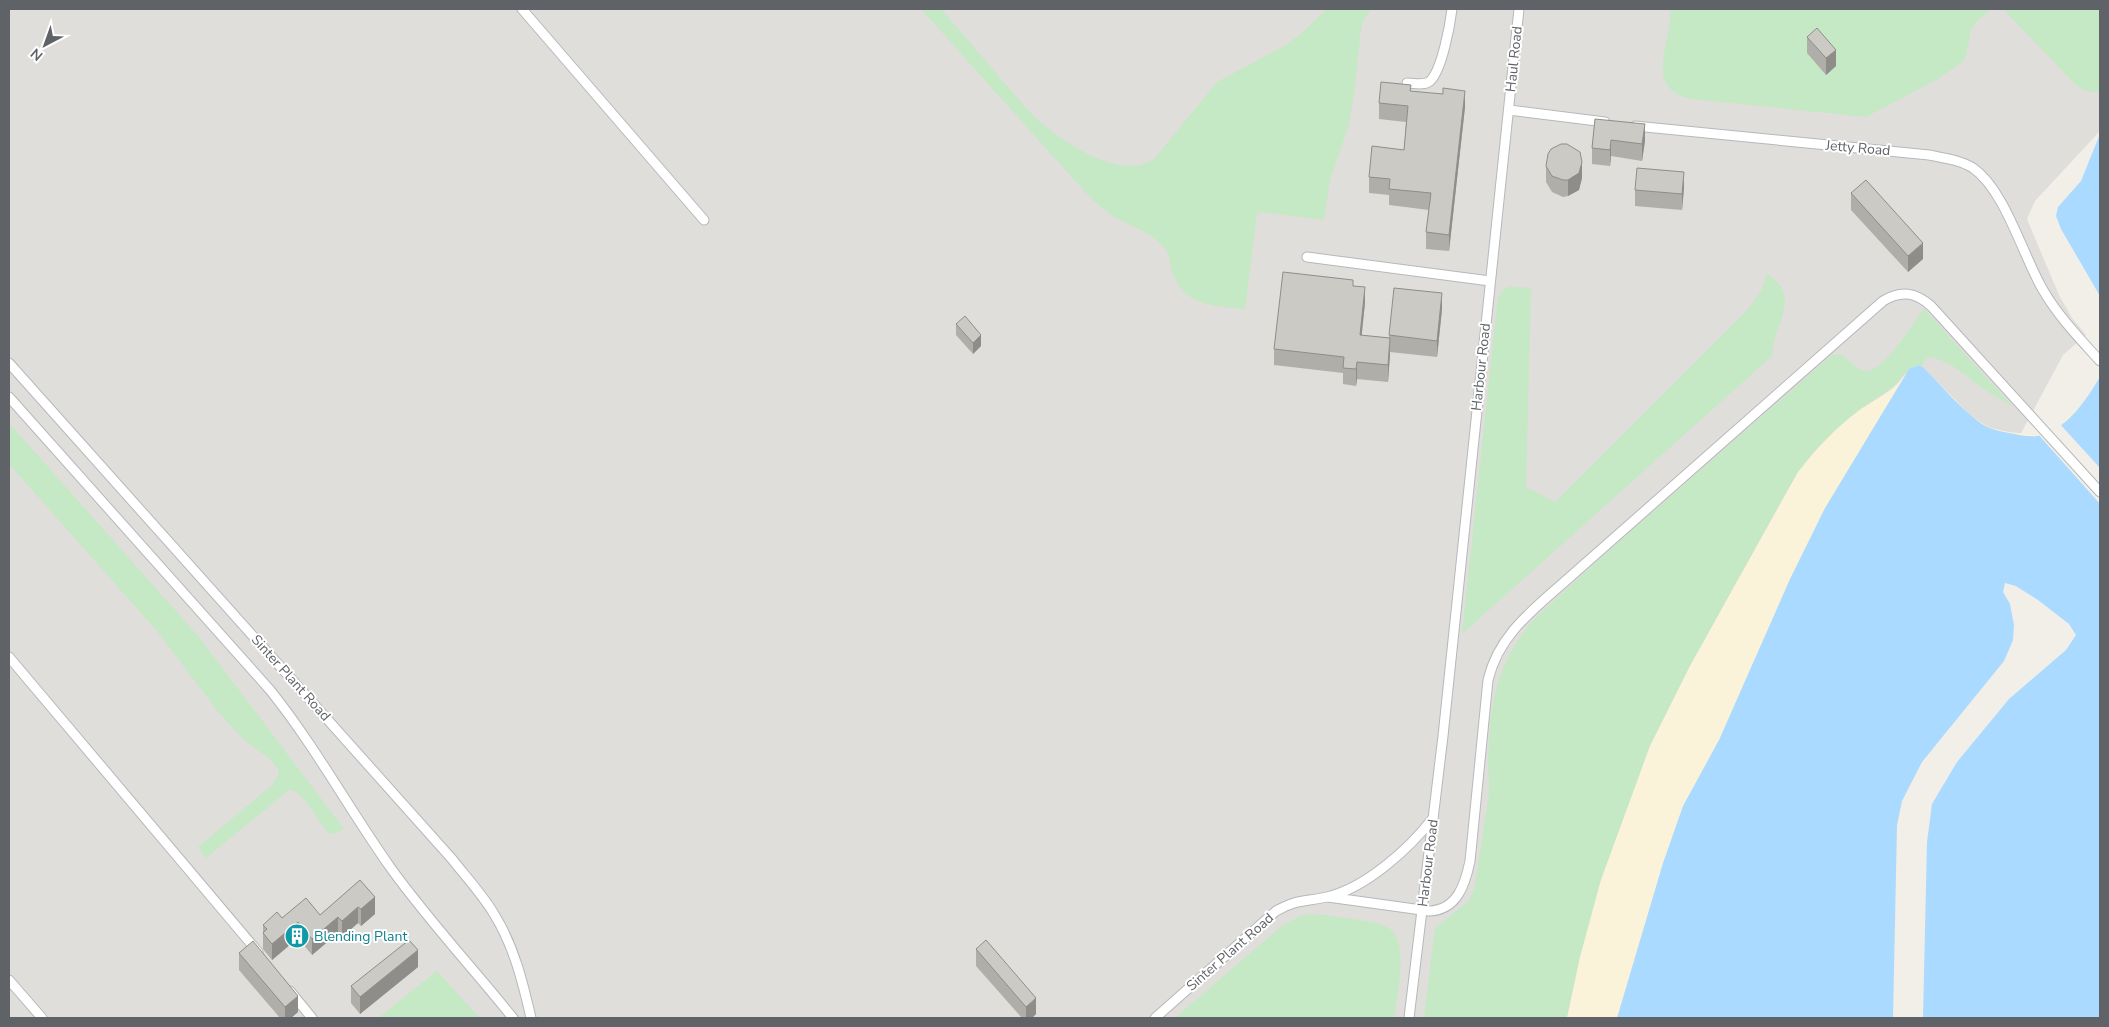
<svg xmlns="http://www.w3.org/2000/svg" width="2109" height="1027" viewBox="0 0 2109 1027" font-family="'Nunito Sans',sans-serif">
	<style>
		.industrial { fill: #e0deda }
		.green { fill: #c5e8c5 }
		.sand { fill: #fbf3d9 }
		.water { fill: #aadaff }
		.pier { fill: #f1efe8 }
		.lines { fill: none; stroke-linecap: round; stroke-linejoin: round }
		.lane-casing { stroke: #b5b8bc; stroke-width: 11 }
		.lane { stroke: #fff; stroke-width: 9 }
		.wall { fill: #afaea9 }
		.shaded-wall { fill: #8f8d8a }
		.building { fill: #cccac5; stroke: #8f8d8a }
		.labels { text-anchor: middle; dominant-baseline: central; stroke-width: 4; stroke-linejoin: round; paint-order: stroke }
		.street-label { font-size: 14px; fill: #5f6368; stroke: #fff }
		.culture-label { font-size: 14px; fill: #0d838f; stroke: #fff; text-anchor: start }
	</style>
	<rect width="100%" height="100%" fill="#f1efe8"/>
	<path class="industrial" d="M9,9H2100V131L2035,201L2027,219L2059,295L2072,318L2086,335L2063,355L2020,435L1987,427L1968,413L1601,880L1567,1018H9Z"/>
	<path class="green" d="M921,9H941C961,32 981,55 1001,79C1013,92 1024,107 1037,119C1063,142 1120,182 1154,159L1217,82L1286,45L1302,33L1327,9H1371L1363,21L1361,29L1354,95L1348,128L1330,180L1324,220L1263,212L1257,213L1245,309C1217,306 1186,307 1174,276C1167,259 1174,254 1156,240C1145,230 1129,225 1116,218C1105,211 1095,202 1086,193Z
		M1670,9H1992L1978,20L1971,30L1966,56L1960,64L1938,79L1866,117L1692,99C1640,88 1674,41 1670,9Z
		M2003,9H2100V92L2085,91L2076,85Z
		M1767,274C1804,296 1772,326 1772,356L1462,634L1497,305C1500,282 1512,287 1531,288L1526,487L1555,502L1749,308L1761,291Z
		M1924,309L2014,408C2005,401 1996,397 1987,391C1969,380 1950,359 1928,357L1923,362V367L1918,365L1909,369L1893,387L1859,410L1815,450L1788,489L1690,666L1650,746L1601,880L1580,957L1567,1018H1424L1435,928L1469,901L1475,886C1479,855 1485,823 1489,792C1490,783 1488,774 1488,765C1490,704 1494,668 1533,620L1607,552L1832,355L1839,354C1848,358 1855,369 1865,371C1883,374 1913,322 1924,309Z
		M9,423L199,637L344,829L333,834L329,833C319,824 302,788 289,790L206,858L198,847L272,785L279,774L278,769L271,760L243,739L219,713L157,631L9,464Z
		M1303,915C1320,913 1337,917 1353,919C1365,921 1380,922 1390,929C1409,943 1397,997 1394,1018H1175L1283,925Z
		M437,971L480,1018H378Z"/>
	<path class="sand" d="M1918,365L1923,367L1968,413L1978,421L1994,430L2040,436L2061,424L2082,405L1918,1018H1567L1580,957L1601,880L1650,746L1690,666L1798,472C1816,449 1836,427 1861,409C1871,402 1883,396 1893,388C1902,381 1907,368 1918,365Z"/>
	<path class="water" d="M2100,134V296L2061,229L2056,216L2058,207L2081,181Z
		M1918,365L1923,367C1941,385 1958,406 1978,421C1988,429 1998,431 2010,433C2019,435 2032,438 2041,435C2069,427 2086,400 2100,377V1018H1617L1663,863L1683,806L1719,740L1790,579L1825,508L1909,369Z"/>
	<path class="pier" d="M2059,423L2100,468V504L2037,433Z
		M2005,583L2016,586L2038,600L2069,624L2076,635L2066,650L2009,699L1957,762L1932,804L1927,842L1923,1018H1893L1897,825L1902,801L1922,762L2004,661L2013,640L2014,625L2010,604L2003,592Z"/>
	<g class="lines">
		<defs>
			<path id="lane" d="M522,9L704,220
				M1407,83C1414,83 1424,86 1430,81C1442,70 1450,25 1452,9
				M1509,110L1605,122
				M1635,126L1929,155C1944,158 1960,160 1973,168C2005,190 2023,256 2043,290C2058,316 2080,339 2100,361
				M1307,257L1490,281
				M9,363L452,859C466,877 482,894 494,914C514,946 523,983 531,1018
				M9,397L270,690C315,746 349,809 390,867C428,920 472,967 513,1018
				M9,657L258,952
				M1328,897L1429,911C1457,910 1465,885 1470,861L1488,680C1498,637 1530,612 1562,584L1883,301C1901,290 1915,292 1931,306L2100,492
				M9,980L42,1018
				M290,991L312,1018
				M1155,1018L1276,911C1297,899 1305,902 1327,897C1366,888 1410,848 1433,818
				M1409,1018L1443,736L1519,9"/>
		</defs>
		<use href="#lane" class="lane-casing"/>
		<use href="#lane" class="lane"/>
	</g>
	<path class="wall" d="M1807,37L1836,66L1826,75L1807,53Z
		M1411,91L1465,107L1449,251L1426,249V232L1429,210L1389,205V195L1369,193V177L1404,150L1406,122L1379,119V103Z
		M1595,119L1645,141L1642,161L1611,156L1610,166L1592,164V148Z
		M1546,166L1582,178L1579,190L1568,196L1563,197L1552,192L1546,182Z
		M1684,188L1682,210L1635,206V190Z
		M1851,193L1923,259L1908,272L1851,210Z
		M1353,286L1365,303L1361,335L1389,338V335L1442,309L1437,357L1390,352L1388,382L1357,379L1356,386L1343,384V373L1274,365V349Z
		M956,324L981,346L973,354L956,335Z
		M360,880L375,914L361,926L358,923L342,937L338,933L312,955L298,938L272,960L263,949V925L282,918L320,915Z
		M976,949L1036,1014L1032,1018H1022L976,966Z
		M239,953L298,1012L291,1018H280L239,970Z
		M418,967L360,1014L351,1003V986Z"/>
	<path class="shaded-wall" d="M1836,50V66L1826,75V58Z
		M1465,91V107L1449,251V235Z
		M1645,124V141L1642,161V144Z
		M1611,140V156L1610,166V150Z
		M1582,162V178L1579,190L1568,196V180Z
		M1684,172V188L1682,210V194Z
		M1923,243V259L1908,272V256Z
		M1365,287V303L1360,352V335Z
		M1442,293V309L1437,357V341Z
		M981,335V346L973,354V343Z
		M1390,338V355L1388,382V365Z
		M1357,362V379L1356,386V369Z
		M375,897V914L361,926V909Z
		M358,907V923L342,937V921Z
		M338,917V933L312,955V939Z
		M298,922V938L272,960V944Z
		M418,950V967L360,1014V997Z
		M298,996V1012L291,1018H285V1007Z
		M1036,998V1014L1032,1018H1026V1007Z"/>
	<path class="building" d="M1817,28L1836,50L1826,58L1807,37Z
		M1381,82L1411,85L1410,91L1443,94V88L1465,91L1449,235L1426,232L1431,193L1389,189L1390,179L1369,177L1372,146L1404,150L1408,106L1379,103Z
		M1595,119L1645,124L1642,144L1611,140L1610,150L1592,148Z
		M1561,144H1567L1580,152L1582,162L1579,173L1568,180H1563L1552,176L1546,166L1548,154L1551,149Z
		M1637,168L1684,172L1682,194L1635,190Z
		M1866,180L1923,243L1908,256L1851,193Z
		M1283,272L1353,280V286L1365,287L1360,335L1390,338L1388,365L1357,362L1356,369L1343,368L1344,357L1274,349Z
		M1394,288L1442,293L1437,341L1389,335Z
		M965,316L981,335L973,343L956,324Z
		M360,880L375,897L361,909L358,907L342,921L338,917L312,939L298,922L272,944L263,933L267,929L263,925L277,912L282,918L306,898L320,915Z
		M409,940L418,950L360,997L351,986Z
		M986,940L1036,998L1026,1007L976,949Z
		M253,941L298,996L285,1007L239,953Z"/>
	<defs>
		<symbol id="building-disc" viewBox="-11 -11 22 22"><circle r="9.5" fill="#0f9aa8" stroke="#fff"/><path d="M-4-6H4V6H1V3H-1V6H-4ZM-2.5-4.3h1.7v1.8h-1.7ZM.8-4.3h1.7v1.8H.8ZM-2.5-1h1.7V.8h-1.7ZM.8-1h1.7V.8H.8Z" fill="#fff"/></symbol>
	</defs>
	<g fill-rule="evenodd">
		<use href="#building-disc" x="283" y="922" width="28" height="28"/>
	</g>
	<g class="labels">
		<g class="street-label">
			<text transform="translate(1514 59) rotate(-84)">Haul Road</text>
			<text transform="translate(1858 148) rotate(5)">Jetty Road</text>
			<text transform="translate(1481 367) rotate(-84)">Harbour Road</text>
			<text transform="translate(291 678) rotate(48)">Sinter Plant Road</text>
			<text transform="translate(1428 863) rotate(-83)">Harbour Road</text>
			<text transform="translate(1230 952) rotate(-41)">Sinter Plant Road</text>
		</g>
		<g class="culture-label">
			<text x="314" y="936">Blending Plant</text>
		</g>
	</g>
	<rect width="2109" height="1027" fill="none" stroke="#5f6368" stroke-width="20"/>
	<g transform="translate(45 45) rotate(221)" stroke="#ffffff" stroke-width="4" paint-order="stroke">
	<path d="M0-4L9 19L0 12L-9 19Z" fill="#5f6368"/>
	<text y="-8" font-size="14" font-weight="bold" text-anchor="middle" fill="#5f6368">N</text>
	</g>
</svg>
